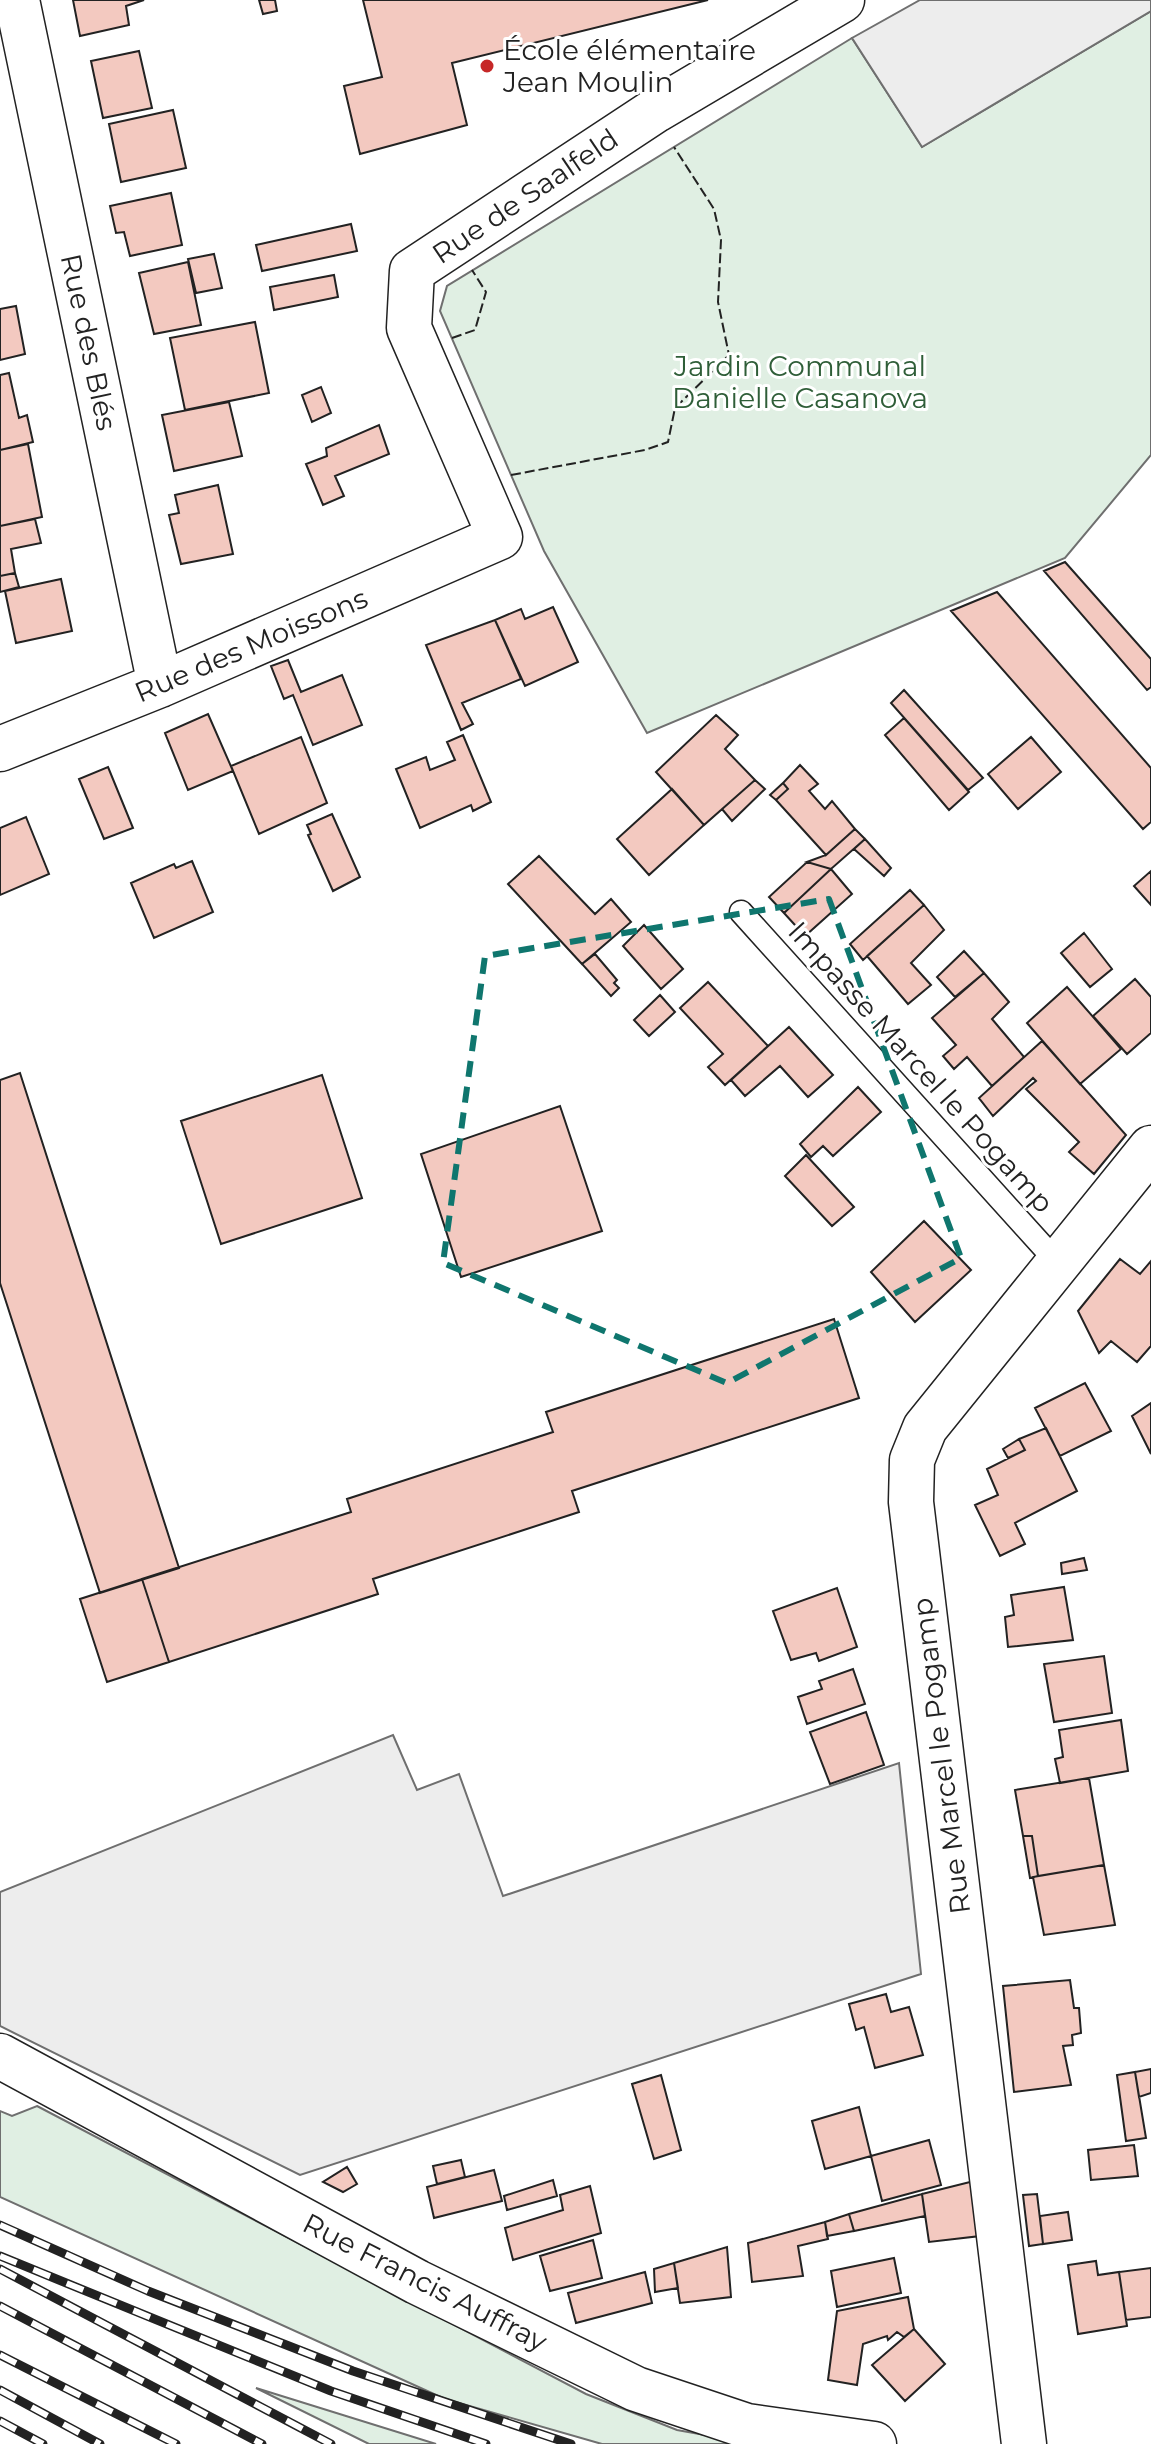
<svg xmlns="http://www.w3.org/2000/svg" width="1151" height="2444" viewBox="0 0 1151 2444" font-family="Montserrat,sans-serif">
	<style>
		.green { fill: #e0efe3; stroke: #6f6f6f; stroke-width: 2 }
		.parking { fill: #ededed; stroke: #6f6f6f; stroke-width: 2 }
		.building { fill: #f3c9c0; stroke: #222; stroke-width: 2 }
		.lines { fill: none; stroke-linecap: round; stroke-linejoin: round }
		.service-casing { stroke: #222; stroke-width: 25 }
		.minor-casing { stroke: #222; stroke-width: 47 }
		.service { stroke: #fff; stroke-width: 22 }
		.minor { stroke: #fff; stroke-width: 44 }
		.rail-casing { stroke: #222; stroke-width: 9 }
		.rail { stroke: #fff; stroke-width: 6; stroke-dasharray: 18; stroke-linecap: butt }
		.fence { stroke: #222; stroke-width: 2; stroke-dasharray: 10 4; stroke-linecap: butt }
		.marked { fill: none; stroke: #0f766e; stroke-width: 6; stroke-dasharray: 16 10; stroke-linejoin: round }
		.poi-dot { fill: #c62828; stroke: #fff; stroke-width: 3 }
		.labels { text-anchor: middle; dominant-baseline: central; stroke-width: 6; stroke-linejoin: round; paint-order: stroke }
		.poi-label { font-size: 28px; fill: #222; stroke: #fff; text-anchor: start }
		.street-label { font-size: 28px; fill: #222; stroke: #fff }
		.park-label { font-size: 28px; fill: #2f5e38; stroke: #fff }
	</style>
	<rect width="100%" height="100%" fill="#fff"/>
	<path class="green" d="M1151,11V455L1065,558L647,733L544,551L440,311L447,286L852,38L922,147Z
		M37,2106L586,2394L677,2430L755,2444H602L445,2399L0,2197V2111L12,2116Z
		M256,2388L436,2444H369Z"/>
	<path class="parking" d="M920,0H1151V11L922,147L852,38Z
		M393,1735L417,1790L459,1774L503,1896L899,1763L921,1974L300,2175L0,2026V1892Z"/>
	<path class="building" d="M73,0H144L126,6L129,25L80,36Z
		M259,0H275L277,11L263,14Z
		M363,0H708L452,63L467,125L360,154L344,86L382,77Z
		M139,51L152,108L103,118L91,61Z
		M173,110L186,168L121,182L109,124Z
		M171,193L182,245L130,256L124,232L116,233L110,206Z
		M351,224L357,251L262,271L256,245Z
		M214,254L222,288L196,293L188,259Z
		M188,262L201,325L154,334L139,273Z
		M334,275L338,297L274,310L270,287Z
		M16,306L25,354L0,360V309Z
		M255,322L269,393L185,410L170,338Z
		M9,373L19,418L27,415L33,442L0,450V375Z
		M321,387L331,413L312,422L302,395Z
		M229,402L242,456L174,471L162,415Z
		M379,425L389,454L335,476L344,496L323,505L306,464L327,456L326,448Z
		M28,444L42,517L0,526V450Z
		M218,485L233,554L181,564L169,515L179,513L175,495Z
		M35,519L41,543L11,549L15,573L0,576V526Z
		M1065,562L1151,659V687L1147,690L1044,571Z
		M15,573L19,587L0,592V576Z
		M61,579L72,631L16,643L5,591Z
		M997,592L1151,768V822L1143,829L951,611Z
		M553,607L578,662L525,686L495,620L521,609L525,619Z
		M495,620L521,679L462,703L473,724L461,730L426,645Z
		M288,660L301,692L342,675L362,725L313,745L293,695L284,699L271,666Z
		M904,690L983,778L968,790L891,703Z
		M208,714L233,771L188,790L165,733Z
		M716,715L738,735L725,749L755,780L704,825L656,772Z
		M904,718L969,792L949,810L885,735Z
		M463,735L491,802L473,811L471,805L420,828L396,769L426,757L430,770L455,760L447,742Z
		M301,737L327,803L259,834L231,766Z
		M1031,737L1061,772L1018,809L988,774Z
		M800,765L818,784L809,791L825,809L832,801L855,829L826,855L776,800L788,789L783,783Z
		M108,767L133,828L104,839L79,779Z
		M755,780L765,789L732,821L722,809Z
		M783,783L788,789L776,800L770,795Z
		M672,789L704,825L649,875L617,839Z
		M332,814L360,877L333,891L308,835L311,834L307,825Z
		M26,817L49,874L0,895V828Z
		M855,829L865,839L831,869L807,862L826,855Z
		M865,839L891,868L884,876L854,849Z
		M539,856L595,914L611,899L631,922L582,964L508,884Z
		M192,861L213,912L154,938L131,883L174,864L176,868Z
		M807,862L831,869L784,913L769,897Z
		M831,869L852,894L805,936L784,913Z
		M1151,871V905L1134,886Z
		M910,890L924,905L863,960L850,944Z
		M924,905L944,930L911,963L931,985L908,1004L867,956Z
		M644,925L683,969L661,989L623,946Z
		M1084,933L1112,969L1090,987L1061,953Z
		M964,951L984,973L955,997L937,977Z
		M595,954L617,980L614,983L619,988L611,996L582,964Z
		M984,973L1009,1002L992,1019L1024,1057L992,1086L967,1057L954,1069L943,1056L956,1045L932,1018Z
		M1135,979L1151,997V1033L1127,1054L1093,1016Z
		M708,982L768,1046L725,1085L708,1067L723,1054L680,1008Z
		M1067,987L1121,1049L1080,1084L1027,1023Z
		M660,995L675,1012L649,1036L634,1020Z
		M789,1027L833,1075L808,1097L780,1066L745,1096L731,1080Z
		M1042,1041L1126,1135L1094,1174L1069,1152L1079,1142L1026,1089L1036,1081L1033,1078L993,1116L979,1098Z
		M20,1073L179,1568L100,1593L0,1283V1080Z
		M322,1075L362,1198L221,1244L181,1121Z
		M858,1087L881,1112L833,1156L823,1146L811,1157L800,1144Z
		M560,1106L602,1231L461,1277L421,1154Z
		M806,1155L854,1207L832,1226L785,1176Z
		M924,1221L971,1270L915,1322L871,1272Z
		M1120,1259L1140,1274L1151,1261V1346L1137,1362L1111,1341L1099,1353L1078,1311Z
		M834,1319L859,1398L572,1491L579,1512L373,1579L378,1594L169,1662L142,1579L351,1512L347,1499L553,1432L546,1412Z
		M1085,1383L1111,1431L1060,1456L1035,1408Z
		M1151,1403V1454L1132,1416Z
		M1046,1428L1077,1491L1015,1523L1025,1544L1000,1556L975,1505L998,1495L987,1469L1025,1450L1019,1439Z
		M1019,1439L1025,1450L1008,1458L1003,1449Z
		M1084,1558L1087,1570L1062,1574L1061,1563Z
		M142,1579L169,1662L107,1682L80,1599Z
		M1064,1587L1073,1640L1008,1647L1005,1617L1014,1615L1011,1595Z
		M837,1588L857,1647L819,1661L816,1653L791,1660L773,1611Z
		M1104,1656L1112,1713L1054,1722L1044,1664Z
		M853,1669L865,1704L807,1724L798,1697L822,1689L819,1681Z
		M866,1712L884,1765L830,1784L810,1732Z
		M1121,1720L1128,1771L1060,1783L1055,1759L1063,1757L1059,1730Z
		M1089,1778L1104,1865L1038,1876L1032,1836H1023L1015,1790Z
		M1023,1836H1032L1038,1876L1030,1878Z
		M1104,1865L1115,1925L1044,1935L1033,1877Z
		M1070,1980L1074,2008H1079L1081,2033L1072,2035L1073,2045L1063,2046L1071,2085L1014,2092L1003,1986Z
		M886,1994L891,2012L909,2007L923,2055L875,2068L864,2027L856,2030L849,2004Z
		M1151,2069V2093L1139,2097L1135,2072Z
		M1135,2072L1146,2138L1126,2141L1117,2075Z
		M661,2075L681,2150L654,2159L632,2084Z
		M859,2107L871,2156L825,2169L812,2121Z
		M929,2140L941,2185L882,2201L871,2156Z
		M1134,2145L1138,2176L1091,2180L1088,2150Z
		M461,2160L465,2177L437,2184L433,2166Z
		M347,2167L357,2184L343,2192L323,2182Z
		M494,2170L502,2201L434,2218L427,2187Z
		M553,2180L557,2196L507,2210L504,2196Z
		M974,2181L980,2236L929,2242L922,2194Z
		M590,2186L601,2233L513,2260L505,2228L563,2210L560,2195Z
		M922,2194L925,2216L854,2231L849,2214Z
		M1037,2194L1043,2244L1029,2246L1023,2195Z
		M1068,2212L1072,2240L1043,2244L1040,2216Z
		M849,2214L854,2231L827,2236L825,2222Z
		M825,2222L828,2239L798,2246L803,2276L752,2282L748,2243Z
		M593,2240L602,2278L550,2291L540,2256Z
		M727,2247L731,2297L680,2303L674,2263Z
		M894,2258L901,2293L837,2307L831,2271Z
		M1096,2261L1098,2275L1119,2272L1127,2326L1078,2334L1068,2265Z
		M674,2263L678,2288L655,2292L654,2269Z
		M1151,2268V2317L1126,2320L1119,2272Z
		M645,2272L652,2303L576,2323L568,2293Z
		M908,2297L914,2329L904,2337L897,2332L888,2340L887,2336L863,2344L857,2385L828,2380L837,2311Z
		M914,2329L945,2364L905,2401L872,2365Z"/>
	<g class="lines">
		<defs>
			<path id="service" d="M741,912L1057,1262"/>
			<path id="minor" d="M17,0L160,685
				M0,749L160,685L500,537L409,328L412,271L656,110L842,0
				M0,2056L417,2282L636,2389L747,2426L874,2444
				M1024,2444L911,1502L912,1460L925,1428L1151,1148"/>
		</defs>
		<use href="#service" class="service-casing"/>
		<use href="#minor" class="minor-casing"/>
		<use href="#service" class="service"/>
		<use href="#minor" class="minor"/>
		<defs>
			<path id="rail" d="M0,2225L148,2291L353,2371L571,2444
				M0,2256L331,2391L486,2444
				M0,2269L331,2444
				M0,2306L262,2444
				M0,2355L176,2444
				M0,2390L100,2444
				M0,2421L43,2444"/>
		</defs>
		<use href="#rail" class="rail-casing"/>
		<use href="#rail" class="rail"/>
		<path class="fence" d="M452,338L475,330L486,292L472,270
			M511,475L645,450L668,442L675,408L729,355L718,302L721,240L714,209L674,147"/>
	</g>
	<path class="marked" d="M829,899L961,1258L727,1383L443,1263L485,956Z"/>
	<circle class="poi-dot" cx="487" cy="66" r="8"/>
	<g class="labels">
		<g class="poi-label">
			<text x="503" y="50">École élémentaire<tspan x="503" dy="32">Jean Moulin</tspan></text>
		</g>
		<g class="street-label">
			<text transform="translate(525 196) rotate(-34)">Rue de Saalfeld</text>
			<text transform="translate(89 342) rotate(78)">Rue des Blés</text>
			<text transform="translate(251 645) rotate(-23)">Rue des Moissons</text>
			<text transform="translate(921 1067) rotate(48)">Impasse Marcel le Pogamp</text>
			<text transform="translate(941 1756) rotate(-97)">Rue Marcel le Pogamp</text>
			<text transform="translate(425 2282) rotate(27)">Rue Francis Auffray</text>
		</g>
		<g class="park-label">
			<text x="800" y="366">Jardin Communal<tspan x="800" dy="32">Danielle Casanova</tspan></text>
		</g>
	</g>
</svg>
